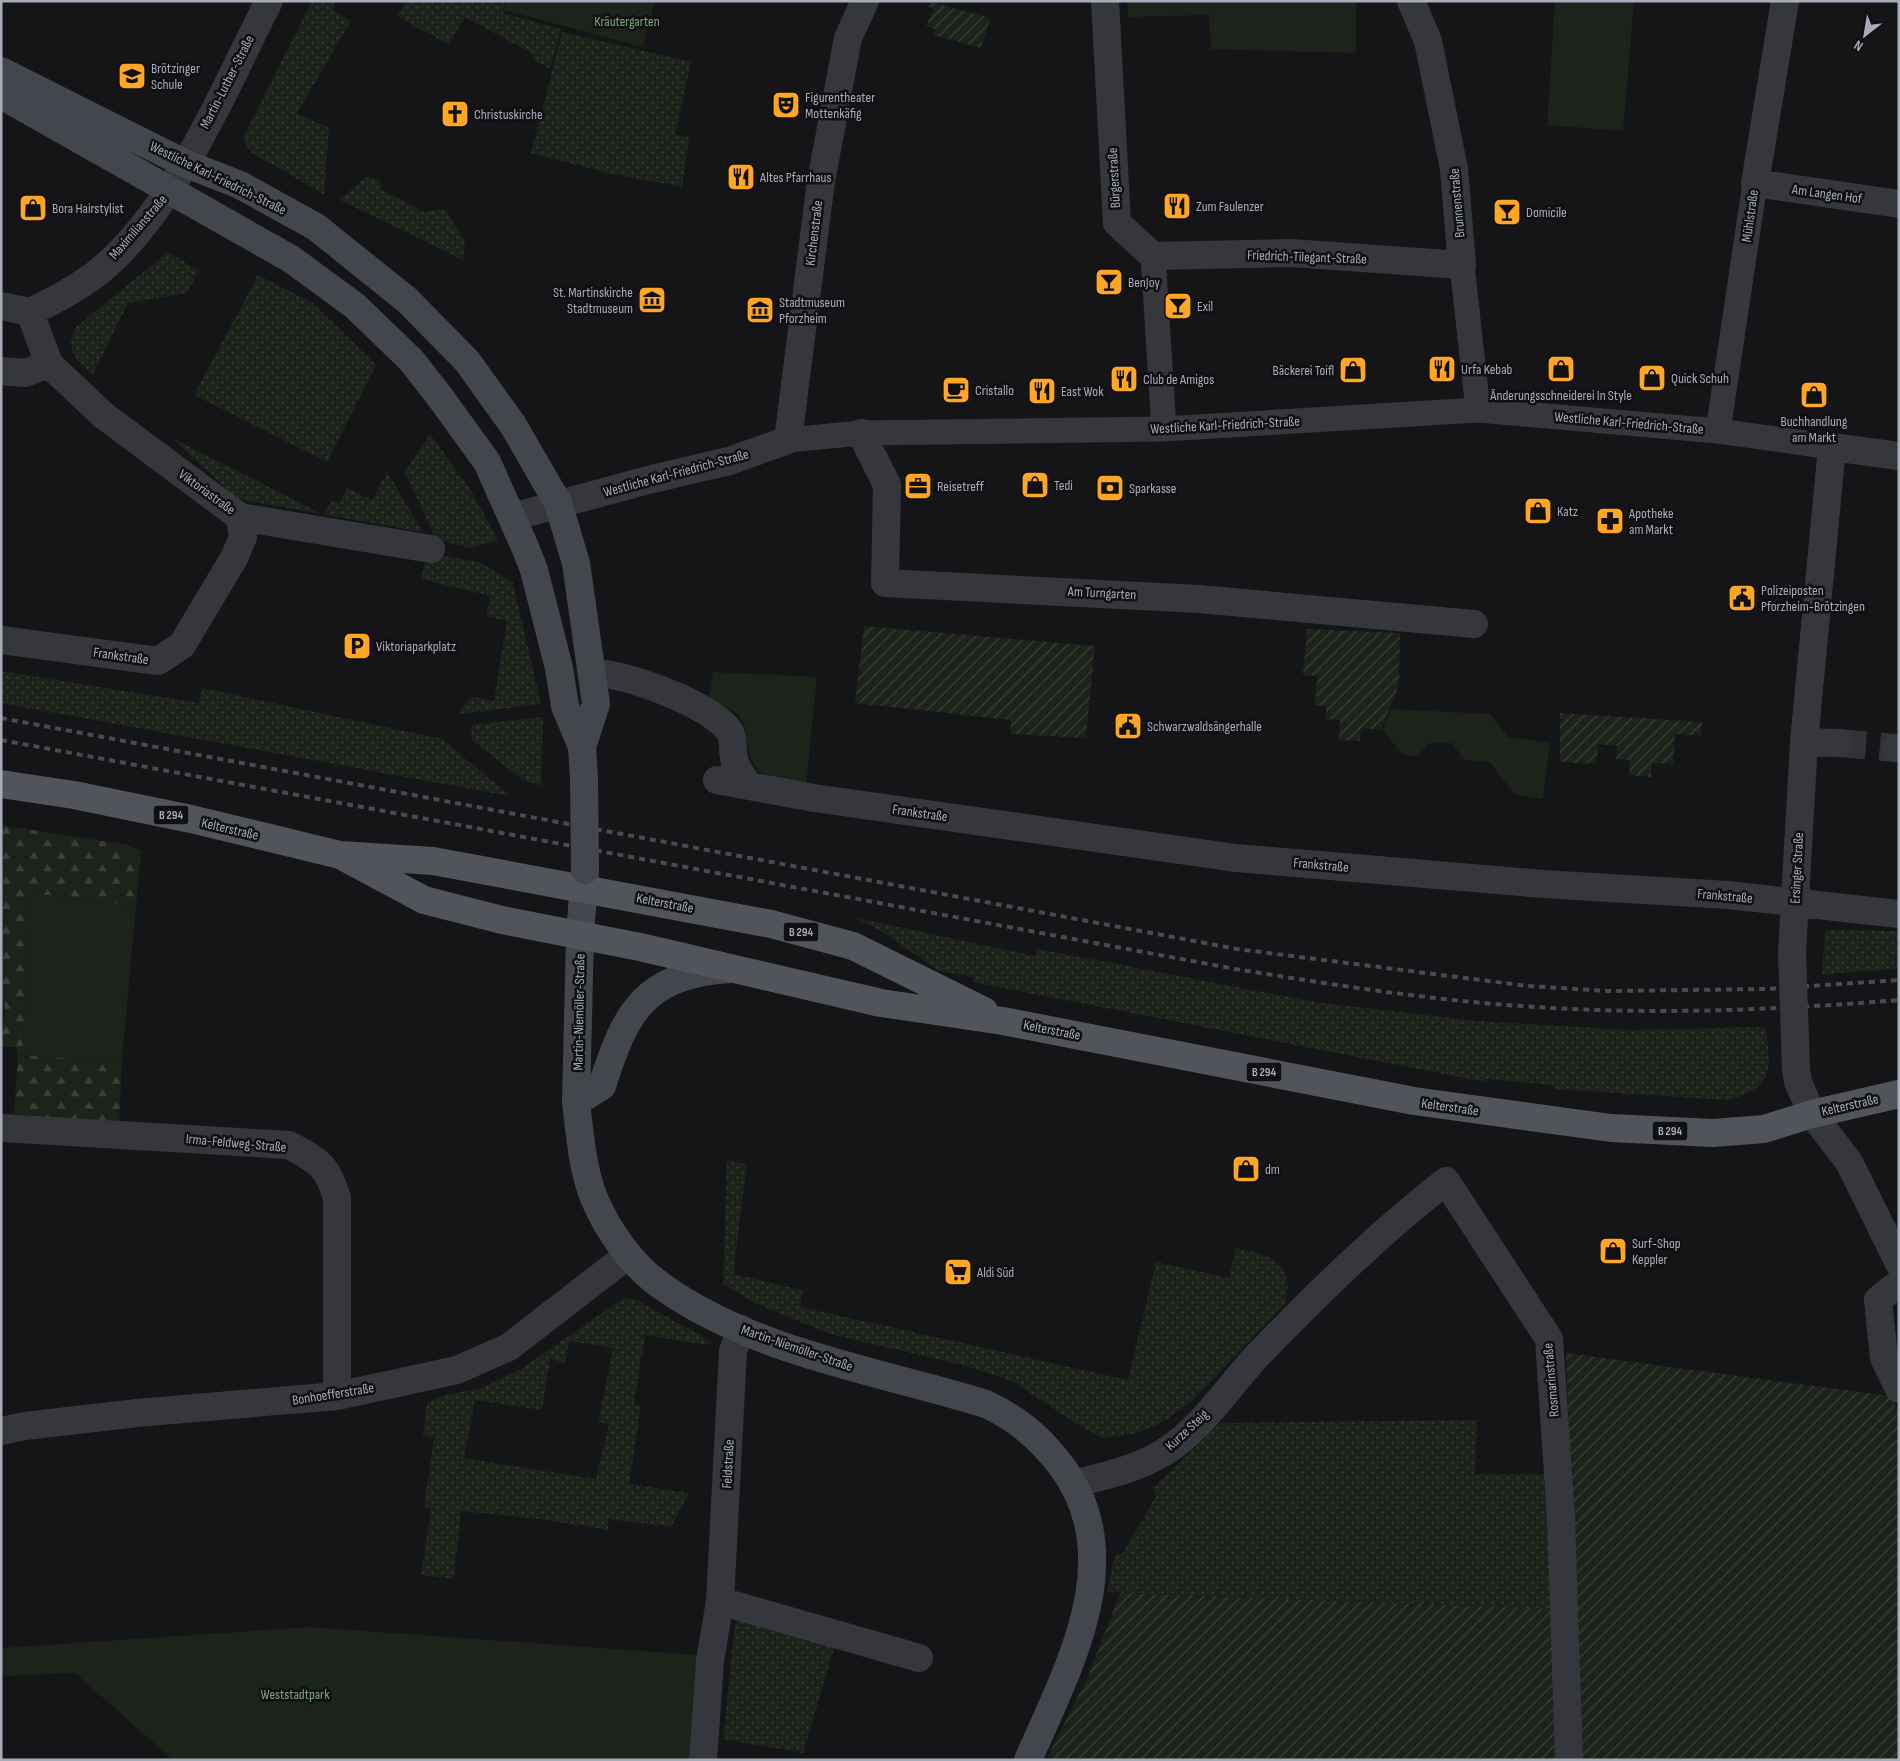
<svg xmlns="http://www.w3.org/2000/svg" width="1900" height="1761" viewBox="0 0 1900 1761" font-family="'Sofia Sans Condensed',sans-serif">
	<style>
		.grass { fill: url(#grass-dots); fill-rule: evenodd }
		.forest { fill: url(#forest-firs) }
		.park { fill: #1b231b }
		.garden { fill: url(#garden-furrows) }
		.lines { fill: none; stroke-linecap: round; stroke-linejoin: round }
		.minor-tunnel { stroke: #323337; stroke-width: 28; stroke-dasharray: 28 14; stroke-linecap: butt }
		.pedestrian { stroke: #36373d; stroke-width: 25 }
		.minor { stroke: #36373d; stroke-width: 28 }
		.secondary { stroke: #44464d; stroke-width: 28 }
		.primary { stroke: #52545c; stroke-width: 28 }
		.rail { stroke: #494b52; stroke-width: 4; stroke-dasharray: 6 5; stroke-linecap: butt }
		.minor-bridge { stroke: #36373d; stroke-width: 28 }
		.secondary-bridge { stroke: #44464d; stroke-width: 28 }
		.labels { text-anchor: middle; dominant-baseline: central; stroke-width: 5; stroke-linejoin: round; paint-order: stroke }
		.shield { fill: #101012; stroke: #797e86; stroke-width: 1 }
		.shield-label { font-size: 12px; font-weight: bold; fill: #a6adb8 }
		.park-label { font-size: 14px; fill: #7ca57b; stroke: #101012 }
		.poi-label { font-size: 14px; fill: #a6adb8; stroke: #101012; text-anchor: start }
		.street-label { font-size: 14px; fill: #a6adb8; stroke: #101012 }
	</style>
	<defs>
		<pattern id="grass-dots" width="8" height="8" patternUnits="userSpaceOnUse" patternTransform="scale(1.25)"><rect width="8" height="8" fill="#1b231b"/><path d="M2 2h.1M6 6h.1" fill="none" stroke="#39403a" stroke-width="1.8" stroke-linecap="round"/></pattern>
		<pattern id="forest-firs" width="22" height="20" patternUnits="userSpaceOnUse" patternTransform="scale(1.25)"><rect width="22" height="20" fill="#1b231b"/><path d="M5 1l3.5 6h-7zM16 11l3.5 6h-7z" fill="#39403a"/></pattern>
		<pattern id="garden-furrows" width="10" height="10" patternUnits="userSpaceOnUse" patternTransform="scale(1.25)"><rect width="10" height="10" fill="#1b231b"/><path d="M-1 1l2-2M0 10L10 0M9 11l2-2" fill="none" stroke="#39403a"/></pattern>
	</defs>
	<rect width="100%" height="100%" fill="#151517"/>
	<path class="grass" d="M312,1H336L332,10L351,21L297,113L329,128L324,194L252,153L245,144L244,136Z
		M405,1H505L503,13L561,29L550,69L533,60L535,55L465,17L449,45L397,16Z
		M562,32L691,62L675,135L689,137L682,187L608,173L531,153Z
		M366,177L380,180L381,189L424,212L445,209L465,242L463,260L340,200Z
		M168,252L199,271L187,293L128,303L93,374C76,359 64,351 76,327Z
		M258,275L313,303L376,365L327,462L194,395Z
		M430,434L470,489L498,540L471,548L436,540L405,472Z
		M172,438L324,515L331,501L339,504L347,488L372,500L387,472L423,532L237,499Z
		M427,553L480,562L513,583L541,704L460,714L461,709L472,697L494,701L507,621L486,616L490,596L421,579Z
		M1,671L199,703L202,688L442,739L510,796L1,703Z
		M543,717L541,786L522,779L472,740L471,725Z
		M856,918L1035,956L1038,949L1315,1002L1476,1021L1629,1030L1766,1027C1770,1069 1776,1087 1729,1100L1554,1089L1553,1085L1486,1079V1082L973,982L974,977L939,971L883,932Z
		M1825,930L1899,931V969L1822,974Z
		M727,1161L747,1164L733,1274L803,1290L800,1307L1128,1380L1156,1262L1229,1278L1236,1248C1256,1253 1281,1255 1287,1279C1289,1286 1286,1296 1286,1303L1193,1400L1166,1420L1138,1433L1103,1438L1075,1423L1014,1382L967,1366L830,1334L757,1304L723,1284Z
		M624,1298L637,1300L712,1342L706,1345L645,1335L634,1404L641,1405L629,1484L689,1493L671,1527L608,1519V1530L539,1519L461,1511L454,1579L421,1575L431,1508L424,1507L434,1438L423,1435L427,1403L444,1395L479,1389L521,1369ZM569,1341L613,1348L598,1422L609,1424L596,1479L464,1458L475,1400L542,1410L550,1359L565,1363Z
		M1477,1420L1475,1474H1544L1557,1609L1107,1592L1115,1555L1123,1553L1156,1496L1153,1488L1220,1423Z
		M736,1614L835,1645L803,1753L723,1739Z"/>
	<path class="forest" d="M1,825L122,844L141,850L136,906L28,893L23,1047H1L5,1006L1,1005Z
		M18,1055L122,1061L119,1124L14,1114Z"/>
	<path class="park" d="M506,1H655L643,47L504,10Z
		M1127,1H1356V53L1211,49L1209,15L1128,17Z
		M1555,1H1634L1623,131L1547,125Z
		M713,672L817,677L806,785L758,772L750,757L745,727L738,714L709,699Z
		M1391,709L1490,714L1508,737L1550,743L1543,799L1514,794L1490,762L1464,760L1452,743H1429L1417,757L1402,754L1383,731Z
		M28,893L136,906L122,1061L18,1055L16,1047H23Z
		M311,1627L697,1655L691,1760H173L75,1673L1,1676V1648Z"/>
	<path class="garden" d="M931,2L990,18L981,48L933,35L936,30L926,26L934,9L928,6Z
		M864,626L1095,646L1086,738L1011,734V720L855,703Z
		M1307,629L1400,633L1399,685L1381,730L1361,728L1360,741L1339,740L1340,720L1326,719V706L1315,705L1317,676L1303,675Z
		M1560,713L1702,722L1701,736L1675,734L1673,764L1652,763L1651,777L1629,775L1630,760L1616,759L1617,746L1598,744L1596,764L1560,762Z
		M1566,1353L1890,1396L1899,1412V1760H1579Z
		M1120,1593L1557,1609L1564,1760H1046L1089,1674Z"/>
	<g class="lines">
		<path class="minor-tunnel" d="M1838,743L1896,748"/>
		<path class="pedestrian" d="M1153,256L1164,429
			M1462,265L1478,410
			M1718,431L1755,183
			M788,440L861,433L1164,429L1478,410L1718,431L1832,447"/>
		<path class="minor" d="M1105,1L1117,223L1153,256L1291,253L1462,265L1454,169L1428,41L1411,1
			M1785,1L1755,183L1899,204
			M1,306L30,312L49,364L103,415L240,517L431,549
			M30,312C52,302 72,291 92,277C172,217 224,89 269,1
			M1,371L25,373L49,364
			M861,433L887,485L885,583L1199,599L1474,624
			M512,517L648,480L729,461L788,440L821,181L848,38L865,1
			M1,640L158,661L182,645L234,558L243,537L240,517
			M593,673C628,674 703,702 727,728C735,736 732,748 734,758C735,767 743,777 748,785
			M1804,742L1838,743
			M1896,748H1899
			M717,780L814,798L1236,858L1543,884L1728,895L1899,914
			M1792,952L1804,742L1832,447L1899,456
			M1796,1069L1798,1082L1812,1114L1849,1162L1899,1263
			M1,1128L289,1145C318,1161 327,1164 337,1198V1396
			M1899,1283L1878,1300L1884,1358L1899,1389
			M1,1431L25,1426L137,1413L337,1396L457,1370L509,1347L628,1255
			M1073,1484C1105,1476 1138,1469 1166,1451C1202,1428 1228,1387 1257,1356C1317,1294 1378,1234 1446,1181L1549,1339L1561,1519L1569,1760
			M720,1601L919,1658
			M703,1760L710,1661L720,1601L733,1351L741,1329"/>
		<path class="secondary" d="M1,71L184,163L240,185L316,227L407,300L467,361L513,425L558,503L576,563L596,704L582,747L584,778
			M1,95L291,259L355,306L411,360L440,397L487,462L525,547L534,570L559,668L565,706L582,747
			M585,870L580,934L576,1102C580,1134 582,1168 594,1198C608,1231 631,1264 660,1285C755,1353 876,1370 986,1404C1017,1419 1038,1436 1059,1463C1132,1555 1068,1668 1028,1760
			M576,1102L602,1086C626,1010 645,975 730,969"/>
		<path class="primary" d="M1,784L74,795L191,819L340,855L433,861L771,924L853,946L984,1011
			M340,855L424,900L502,920L640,947L881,1003L1003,1021L1414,1101L1611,1128L1713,1133L1764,1129L1812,1114L1899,1094"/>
		<path class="rail" d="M1,718L1237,949L1528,986L1608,991L1766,989L1899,980
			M1,740L1235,969C1335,985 1435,1001 1536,1007C1656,1015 1778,1010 1899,1000"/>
		<path class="minor-bridge" d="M1792,952L1796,1069"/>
		<path class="secondary-bridge" d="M584,778L585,870"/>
	</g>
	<defs>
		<symbol id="school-square" viewBox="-11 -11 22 22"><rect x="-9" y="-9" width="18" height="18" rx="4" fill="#ffa725" stroke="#101012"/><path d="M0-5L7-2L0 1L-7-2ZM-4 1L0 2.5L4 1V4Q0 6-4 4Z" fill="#111"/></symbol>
		<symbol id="theatre-square" viewBox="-11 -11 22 22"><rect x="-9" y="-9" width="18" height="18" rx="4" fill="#ffa725" stroke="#101012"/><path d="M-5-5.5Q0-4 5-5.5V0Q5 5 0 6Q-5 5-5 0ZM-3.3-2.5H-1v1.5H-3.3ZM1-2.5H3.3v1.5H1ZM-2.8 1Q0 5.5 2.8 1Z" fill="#111"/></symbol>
		<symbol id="church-square" viewBox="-11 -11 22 22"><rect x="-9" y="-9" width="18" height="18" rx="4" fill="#ffa725" stroke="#101012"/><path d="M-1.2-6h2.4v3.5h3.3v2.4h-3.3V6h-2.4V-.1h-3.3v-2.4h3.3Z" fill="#111"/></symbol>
		<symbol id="restaurant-square" viewBox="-11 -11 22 22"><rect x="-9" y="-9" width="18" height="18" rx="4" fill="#ffa725" stroke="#101012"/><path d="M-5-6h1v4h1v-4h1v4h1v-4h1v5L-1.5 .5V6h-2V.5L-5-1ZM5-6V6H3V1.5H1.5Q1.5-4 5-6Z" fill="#111"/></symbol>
		<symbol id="shop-square" viewBox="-11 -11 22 22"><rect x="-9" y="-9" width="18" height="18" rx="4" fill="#ffa725" stroke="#101012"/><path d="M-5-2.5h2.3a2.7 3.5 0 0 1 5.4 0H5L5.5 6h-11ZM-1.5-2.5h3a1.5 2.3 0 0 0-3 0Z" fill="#111"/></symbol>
		<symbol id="bar-square" viewBox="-11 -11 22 22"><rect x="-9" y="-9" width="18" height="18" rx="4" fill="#ffa725" stroke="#101012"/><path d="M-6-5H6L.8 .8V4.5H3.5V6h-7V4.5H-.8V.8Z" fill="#111"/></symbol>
		<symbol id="museum-square" viewBox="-11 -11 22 22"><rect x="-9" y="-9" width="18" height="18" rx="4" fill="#ffa725" stroke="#101012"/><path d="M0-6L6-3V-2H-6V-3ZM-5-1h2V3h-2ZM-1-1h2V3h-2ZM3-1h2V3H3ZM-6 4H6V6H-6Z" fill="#111"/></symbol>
		<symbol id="cafe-square" viewBox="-11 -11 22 22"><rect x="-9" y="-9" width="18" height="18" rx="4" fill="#ffa725" stroke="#101012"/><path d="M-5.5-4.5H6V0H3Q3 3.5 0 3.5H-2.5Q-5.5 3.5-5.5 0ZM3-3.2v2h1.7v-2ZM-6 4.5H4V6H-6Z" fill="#111"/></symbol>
		<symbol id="office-square" viewBox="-11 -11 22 22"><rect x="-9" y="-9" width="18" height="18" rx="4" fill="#ffa725" stroke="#101012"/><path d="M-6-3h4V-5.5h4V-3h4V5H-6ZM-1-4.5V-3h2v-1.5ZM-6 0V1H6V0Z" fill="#111"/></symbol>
		<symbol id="bank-square" viewBox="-11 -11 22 22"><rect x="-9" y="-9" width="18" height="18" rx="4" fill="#ffa725" stroke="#101012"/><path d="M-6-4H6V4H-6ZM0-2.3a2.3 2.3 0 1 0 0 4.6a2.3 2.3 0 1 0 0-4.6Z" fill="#111"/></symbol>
		<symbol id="pharmacy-square" viewBox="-11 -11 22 22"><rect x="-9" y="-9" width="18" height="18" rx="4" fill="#ffa725" stroke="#101012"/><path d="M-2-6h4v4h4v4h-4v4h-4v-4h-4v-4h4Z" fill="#111"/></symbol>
		<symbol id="civic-square" viewBox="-11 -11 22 22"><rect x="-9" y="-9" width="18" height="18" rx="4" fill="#ffa725" stroke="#101012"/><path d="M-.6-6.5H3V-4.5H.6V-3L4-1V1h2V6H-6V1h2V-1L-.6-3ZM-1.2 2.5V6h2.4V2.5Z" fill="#111"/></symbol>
		<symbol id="parking-square" viewBox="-11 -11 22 22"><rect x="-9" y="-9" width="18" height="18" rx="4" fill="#ffa725" stroke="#101012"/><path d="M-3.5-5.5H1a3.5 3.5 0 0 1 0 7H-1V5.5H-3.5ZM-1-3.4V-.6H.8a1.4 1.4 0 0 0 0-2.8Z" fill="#111"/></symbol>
		<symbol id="supermarket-square" viewBox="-11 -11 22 22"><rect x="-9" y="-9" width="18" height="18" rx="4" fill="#ffa725" stroke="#101012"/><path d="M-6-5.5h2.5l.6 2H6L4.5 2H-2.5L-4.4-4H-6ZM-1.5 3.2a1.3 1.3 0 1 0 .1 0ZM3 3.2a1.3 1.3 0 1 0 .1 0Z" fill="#111"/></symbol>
	</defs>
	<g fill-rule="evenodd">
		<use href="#school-square" x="116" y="60" width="32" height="32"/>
		<use href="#theatre-square" x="770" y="89" width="32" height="32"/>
		<use href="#church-square" x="439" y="98" width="32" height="32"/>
		<use href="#restaurant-square" x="725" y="161" width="32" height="32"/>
		<use href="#restaurant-square" x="1161" y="190" width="32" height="32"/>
		<use href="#shop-square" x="17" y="192" width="32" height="32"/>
		<use href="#bar-square" x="1491" y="196" width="32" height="32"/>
		<use href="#bar-square" x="1093" y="266" width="32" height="32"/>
		<use href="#museum-square" x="636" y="284" width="32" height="32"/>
		<use href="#bar-square" x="1162" y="290" width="32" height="32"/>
		<use href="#museum-square" x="744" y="294" width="32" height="32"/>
		<use href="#restaurant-square" x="1426" y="353" width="32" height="32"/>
		<use href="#shop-square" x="1545" y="353" width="32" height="32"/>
		<use href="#shop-square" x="1337" y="354" width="32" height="32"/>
		<use href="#shop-square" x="1636" y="362" width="32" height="32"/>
		<use href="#restaurant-square" x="1108" y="363" width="32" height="32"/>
		<use href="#cafe-square" x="940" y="374" width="32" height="32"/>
		<use href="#restaurant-square" x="1026" y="375" width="32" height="32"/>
		<use href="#shop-square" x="1798" y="379" width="32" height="32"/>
		<use href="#shop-square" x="1019" y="469" width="32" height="32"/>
		<use href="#office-square" x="902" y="470" width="32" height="32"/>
		<use href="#bank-square" x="1094" y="472" width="32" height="32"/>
		<use href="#shop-square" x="1522" y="495" width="32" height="32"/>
		<use href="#pharmacy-square" x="1594" y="505" width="32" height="32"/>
		<use href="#civic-square" x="1726" y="582" width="32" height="32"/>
		<use href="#parking-square" x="341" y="630" width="32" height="32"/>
		<use href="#civic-square" x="1112" y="710" width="32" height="32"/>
		<use href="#shop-square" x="1230" y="1153" width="32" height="32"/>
		<use href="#shop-square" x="1597" y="1235" width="32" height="32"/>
		<use href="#supermarket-square" x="942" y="1256" width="32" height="32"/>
	</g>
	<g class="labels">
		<g class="shield">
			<rect x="153.5" y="805.5" width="35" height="19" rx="4"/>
			<rect x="783.5" y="922.5" width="35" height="19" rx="4"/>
			<rect x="1246.5" y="1062.5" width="35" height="19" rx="4"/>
			<rect x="1652.5" y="1121.5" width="35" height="19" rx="4"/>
		</g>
		<g class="shield-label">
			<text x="171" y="815">B 294</text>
			<text x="801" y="932">B 294</text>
			<text x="1264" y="1072">B 294</text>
			<text x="1670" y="1131">B 294</text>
		</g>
		<g class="park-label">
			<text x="627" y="21">Kräutergarten</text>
			<text x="295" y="1694">Weststadtpark</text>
		</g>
		<g class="poi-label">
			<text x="151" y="68">Brötzinger<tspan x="151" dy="16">Schule</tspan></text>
			<text x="805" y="97">Figurentheater<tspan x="805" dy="16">Mottenkäfig</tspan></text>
			<text x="474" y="114">Christuskirche</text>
			<text x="760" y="177">Altes Pfarrhaus</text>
			<text x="1196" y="206">Zum Faulenzer</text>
			<text x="52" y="208">Bora Hairstylist</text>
			<text x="1526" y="212">Domicile</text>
			<text x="1128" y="282">BenJoy</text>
			<text x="633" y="292" text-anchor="end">St. Martinskirche<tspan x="633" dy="16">Stadtmuseum</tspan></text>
			<text x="779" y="302">Stadtmuseum<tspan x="779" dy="16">Pforzheim</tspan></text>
			<text x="1197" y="306">Exil</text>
			<text x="1461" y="369">Urfa Kebab</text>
			<text x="1334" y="370" text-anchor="end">Bäckerei Toifl</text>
			<text x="1671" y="378">Quick Schuh</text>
			<text x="1143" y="379">Club de Amigos</text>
			<text x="975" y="390">Cristallo</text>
			<text x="1061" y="391">East Wok</text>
			<text x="1561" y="395" text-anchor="middle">Änderungsschneiderei In Style</text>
			<text x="1814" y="421" text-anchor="middle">Buchhandlung<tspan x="1814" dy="16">am Markt</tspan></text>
			<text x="1054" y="485">Tedi</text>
			<text x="937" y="486">Reisetreff</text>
			<text x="1129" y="488">Sparkasse</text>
			<text x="1557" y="511">Katz</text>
			<text x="1629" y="513">Apotheke<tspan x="1629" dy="16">am Markt</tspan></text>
			<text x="1761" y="590">Polizeiposten<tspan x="1761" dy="16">Pforzheim-Brötzingen</tspan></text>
			<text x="376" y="646">Viktoriaparkplatz</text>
			<text x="1147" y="726">Schwarzwaldsängerhalle</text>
			<text x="1265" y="1169">dm</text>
			<text x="1632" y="1243">Surf-Shop<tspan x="1632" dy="16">Keppler</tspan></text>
			<text x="977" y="1272">Aldi Süd</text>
		</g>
		<g class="street-label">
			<text transform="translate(227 82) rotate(-63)">Martin-Luther-Straße</text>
			<text transform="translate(218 178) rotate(26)">Westliche Karl-Friedrich-Straße</text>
			<text transform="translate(1114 178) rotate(-93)">Bürgerstraße</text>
			<text transform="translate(1827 194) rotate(8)">Am Langen Hof</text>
			<text transform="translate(1457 203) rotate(-95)">Brunnenstraße</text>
			<text transform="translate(1750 216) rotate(-82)">Mühlstraße</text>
			<text transform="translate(138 227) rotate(-49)">Maximilianstraße</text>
			<text transform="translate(814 233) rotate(-83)">Kirchenstraße</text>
			<text transform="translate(1307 257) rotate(2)">Friedrich-Tilegant-Straße</text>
			<text transform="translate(1629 423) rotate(5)">Westliche Karl-Friedrich-Straße</text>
			<text transform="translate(1225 425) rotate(-3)">Westliche Karl-Friedrich-Straße</text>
			<text transform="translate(676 473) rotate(-15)">Westliche Karl-Friedrich-Straße</text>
			<text transform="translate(207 492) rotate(36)">Viktoriastraße</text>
			<text transform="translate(1102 593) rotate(3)">Am Turngarten</text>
			<text transform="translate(121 656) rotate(8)">Frankstraße</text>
			<text transform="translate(920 813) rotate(8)">Frankstraße</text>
			<text transform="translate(230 829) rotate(13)">Kelterstraße</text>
			<text transform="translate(1321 865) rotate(5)">Frankstraße</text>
			<text transform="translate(1797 868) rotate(-87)">Ersinger Straße</text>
			<text transform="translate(1725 896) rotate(5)">Frankstraße</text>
			<text transform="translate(665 903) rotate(11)">Kelterstraße</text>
			<text transform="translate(579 1012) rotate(-89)">Martin-Niemöller-Straße</text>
			<text transform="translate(1052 1030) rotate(11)">Kelterstraße</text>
			<text transform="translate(1850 1105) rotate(-13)">Kelterstraße</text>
			<text transform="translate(1450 1107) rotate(8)">Kelterstraße</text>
			<text transform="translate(236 1143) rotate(5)">Irma-Feldweg-Straße</text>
			<text transform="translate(797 1348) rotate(19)">Martin-Niemöller-Straße</text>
			<text transform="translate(1551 1380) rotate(-95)">Rosmarinstraße</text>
			<text transform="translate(333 1394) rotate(-9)">Bonhoefferstraße</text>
			<text transform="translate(1187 1430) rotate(-43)">Kurze Steig</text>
			<text transform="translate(728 1464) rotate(-87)">Feldstraße</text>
		</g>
	</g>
	<rect width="1900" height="1761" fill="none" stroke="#a6adb8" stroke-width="5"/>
	<g transform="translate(1865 35) rotate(211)" stroke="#101012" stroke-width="4" paint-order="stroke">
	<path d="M0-4L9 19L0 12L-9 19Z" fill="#a6adb8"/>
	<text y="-8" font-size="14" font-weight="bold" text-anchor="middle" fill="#a6adb8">N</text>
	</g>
</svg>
